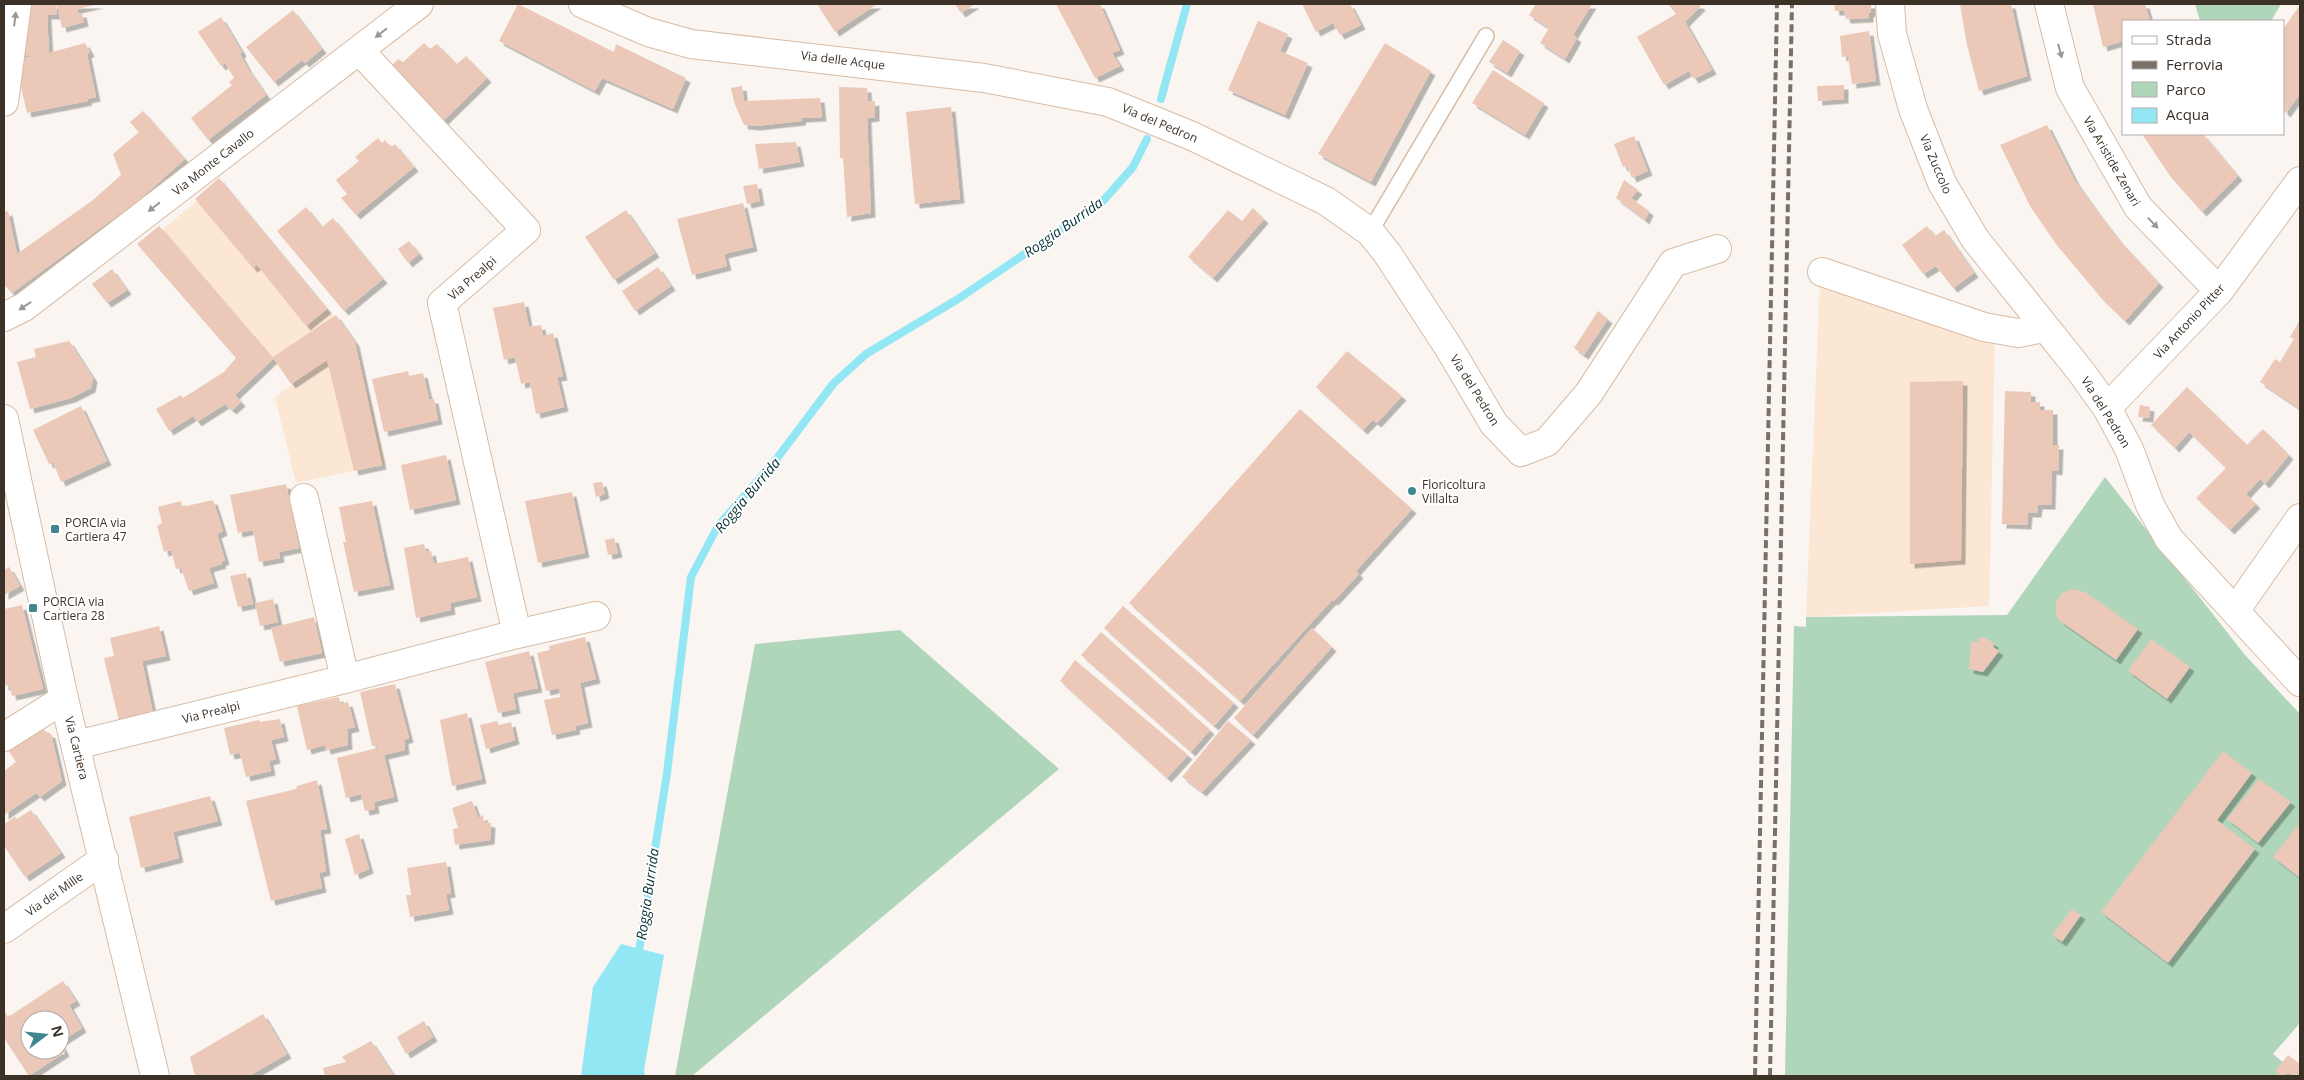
<svg xmlns="http://www.w3.org/2000/svg" width="2304" height="1080" viewBox="0 0 2304 1080" font-family="'Open Sans',sans-serif">
	<style>
		.built { fill: #fce7d4 }
		.green { fill: #afd5bb }
		.water { fill: #93e7f5 }
		.lines { fill: none; stroke-linecap: round; stroke-linejoin: round }
		.stream { stroke: #93e7f5; stroke-width: 8 }
		.building { fill: #ebc8b7; fill-rule: evenodd; filter: url(#shadow) }
		.lane-casing { stroke: #d8bca4; stroke-width: 18 }
		.street-casing { stroke: #d8bca4; stroke-width: 30 }
		.secondary-casing { stroke: #d8bca4; stroke-width: 30 }
		.lane { stroke: #fff; stroke-width: 15 }
		.street { stroke: #fff; stroke-width: 28 }
		.secondary { stroke: #fff; stroke-width: 28 }
		.rail { stroke: #797068; stroke-width: 4; stroke-dasharray: 8 4; stroke-linecap: butt }
		.oneway { fill: #9d9893 }
		.poi-dot { fill: #3f868e; stroke: #fff; stroke-width: 2 }
		.labels { text-anchor: middle; dominant-baseline: central; stroke-width: 4; stroke-linejoin: round; paint-order: stroke }
		.street-label { font-size: 12px; fill: #3b3127; stroke: #fff }
		.poi-label { font-size: 12px; fill: #3b3127; stroke: #fff; text-anchor: start }
		.water-label { font-size: 14px; font-style: italic; fill: #053036; stroke: #fff }
	</style>
	<defs>
		<filter id="shadow"><feDropShadow dx="4.5" dy="4.5" stdDeviation="0" flood-color="#0004"/></filter>
	</defs>
	<rect width="100%" height="100%" fill="#faf5f0"/>
	<path class="built" d="M221,181L355,342L386,464L296,483L275,397L293,384L162,230Z
		M1820,281L1995,334L1989,606L1806,617Z"/>
	<path class="green" d="M2195,4H2281L2271,21H2200Z
		M2105,477L2245,655L2300,714V1023L2273,1054L2300,1076H1785L1794,626L1806,627V617L2007,615Z
		M900,630L1059,769L692,1076H675L755,644Z"/>
	<path class="water" d="M621,944L664,955L644,1070L645,1076H581L593,987Z"/>
	<g class="lines">
		<path class="stream" d="M1161,99L1187,4
			M638,957L667,773L691,577L718,526L775,461L833,384L866,354L958,299L1103,201L1133,167L1147,139"/>
	</g>
	<path class="building" d="M24,4H57L56,15H47L49,53L85,43L90,52L87,54L96,97L87,99L88,101L27,113L18,74L19,59L33,56L19,54Z
		M57,4H99L77,9L78,13H82L84,22L62,28Z
		M518,4L614,52L616,44L686,78L673,109L602,78L595,91L499,41Z
		M817,4H877L835,32Z
		M955,4H975L961,13Z
		M1056,4H1100L1120,50L1112,53L1120,66L1095,78Z
		M1302,4H1350L1361,25L1340,35L1333,23L1316,32Z
		M1536,4H1592L1573,35L1577,38L1565,59L1540,43L1549,28L1529,15Z
		M1668,4H1699L1701,6L1685,22L1712,70L1694,79L1689,71L1664,85L1637,37L1676,14Z
		M1834,4H1871V12L1869,13V18L1846,19L1844,11H1835Z
		M1960,4H2011L2027,76L1979,91L1967,45Z
		M2093,4H2145L2150,21H2123V41L2103,47Z
		M2300,5V94L2286,113L2283,110V29Z
		M293,10L322,49L305,63L302,60L274,82L246,47Z
		M221,17L242,52L240,54L248,69L266,95L208,140L191,118L232,85L229,82L234,78L225,63L221,66L198,32Z
		M1258,21L1288,34L1280,51L1308,63L1285,115L1228,90Z
		M1869,31L1876,81L1852,84L1848,56L1842,57L1840,36Z
		M1503,40L1520,51L1507,73L1489,62Z
		M424,43L430,49L437,44L457,64L466,56L487,78L442,122L390,67L398,59L403,62Z
		M1385,43L1431,71L1371,182L1318,154Z
		M1493,70L1544,103L1525,135L1472,103Z
		M1844,85V99L1818,101L1817,86Z
		M742,86L744,101L820,98L822,117L802,118L801,121L756,126L744,125L734,102L731,88Z
		M839,87L867,88L868,102L875,101V117L867,118L871,213L847,217L843,158H840Z
		M951,107L960,199L915,204L906,112Z
		M143,111L185,159L140,199L12,293L4,285V212L8,211L17,254L93,200L121,175L113,154L139,132L130,122Z
		M2047,125L2075,181L2098,213L2119,240L2159,283L2125,321L2102,299L2056,244L2030,206L2000,145Z
		M2142,134H2203L2238,176L2202,212L2170,176Z
		M1634,136L1648,171L1632,178L1627,166L1623,167L1614,144Z
		M378,138L382,143L385,140L391,147L395,144L414,167L356,215L341,198L347,194L336,180L359,161L355,157Z
		M796,142L800,162L759,169L755,144Z
		M219,178L327,309L306,326L257,265L253,268L195,199Z
		M1624,180L1638,190L1631,198L1649,211L1645,220L1616,198Z
		M757,184L760,201L747,204L743,186Z
		M743,203L753,247L724,254L727,266L692,275L677,219Z
		M306,207L322,227L333,218L383,279L344,311L277,231Z
		M1253,208L1264,219L1213,278L1188,257L1228,210L1242,221Z
		M626,210L655,253L614,280L585,237Z
		M159,226L273,359L235,395L241,402L232,410L225,404L197,422L193,416L169,431L156,409L181,395L183,398L224,372L236,358L137,244Z
		M1927,226L1935,236L1944,230L1974,273L1953,288L1936,266L1923,274L1902,245Z
		M409,241L419,254L408,263L398,249Z
		M658,267L671,286L635,311L622,291Z
		M112,269L127,290L107,303L92,284Z
		M524,302L529,327L541,325L543,336L553,333L563,376L557,377L564,407L536,414L530,382L521,384L515,357L504,360L493,308Z
		M1598,311L1608,319L1584,355L1574,348Z
		M336,315L355,342L382,465L354,471L327,360L291,384L273,357Z
		M2300,320V409L2260,382L2275,359L2280,362L2294,339L2290,337Z
		M69,341L93,378L91,388L71,398L30,409L17,362L36,357L34,349Z
		M1347,351L1402,396L1377,423L1373,420L1363,430L1316,387Z
		M408,371L409,376L423,373L429,399H434L438,420L384,432L372,379Z
		M1963,381L1961,560L1910,564V382Z
		M2187,387L2247,445L2263,429L2289,455L2265,484L2260,479L2246,494L2256,504L2230,530L2196,498L2226,468L2189,432L2175,448L2151,425Z
		M2005,391L2031,392V402H2040V410H2053V445H2059L2058,471L2052,470L2051,505H2038L2037,513H2028L2027,525L2002,524Z
		M2140,405L2150,407L2149,418L2138,417Z
		M81,406L107,461L61,482L53,462L49,464L33,430Z
		M1300,409L1412,509L1356,571L1359,574L1334,601L1332,600L1240,701L1129,603Z
		M446,455L456,500L410,510L401,465Z
		M602,482L605,494L596,497L593,483Z
		M286,484L299,548L279,552L280,558L259,562L253,530L238,533L230,495Z
		M572,492L585,553L538,563L525,501Z
		M213,500L223,531L217,534L225,560L221,562L222,564L209,568L214,583L189,591L181,568L176,569L171,550L164,552L157,526L162,523L158,507L181,501L182,507Z
		M372,501L390,585L354,592L343,542H346L339,507Z
		M614,538L618,553L608,555L605,540Z
		M424,544L426,552L431,551L434,564L468,557L477,597L450,603L451,610L416,618L404,548Z
		M9,567L20,586L4,595V570Z
		M246,573L253,604L238,607L230,576Z
		M2071,589L2085,592L2138,629L2116,660L2060,621L2056,614V603L2061,594Z
		M273,599L278,622L260,626L255,603Z
		M22,605L43,689L12,696L9,685L4,686V609Z
		M1123,606L1234,703L1214,726L1104,628Z
		M314,617L322,653L280,662L271,628Z
		M159,626L166,656L142,661L153,713L119,721L104,658L114,656L110,638Z
		M1312,628L1332,647L1253,735L1234,718Z
		M1101,632L1210,730L1191,752L1081,655Z
		M585,637L596,679L580,683L588,723L575,726L576,730L552,735L544,700L560,697L559,688L546,691L537,653L550,650L549,646Z
		M1978,638H1985L1994,643L1993,647L1999,651L1983,672L1969,669L1971,642H1979Z
		M2151,639L2190,667L2167,699L2128,671Z
		M529,651L538,688L513,693L516,709L498,713L485,662Z
		M1075,660L1188,755L1167,778L1060,681Z
		M395,684L409,738L404,740L405,750L384,755L394,797L374,802L375,809L365,811L361,794L346,798L337,758L377,748V746H372L360,692Z
		M339,697L340,704L348,702L355,727L347,729L348,745L326,750L325,745L307,750L297,706Z
		M467,713L482,779L452,786L440,720Z
		M280,719L284,737L271,740L276,759L269,761L271,771L246,777L240,753L230,755L224,728L259,720L260,722Z
		M497,721L499,725L511,722L515,740L486,749L480,725Z
		M1228,721L1251,740L1202,792L1182,777Z
		M39,728L51,734L62,781L40,797L36,793L4,815V771L16,762L6,747Z
		M2223,751L2252,773L2217,820L2255,849L2168,963L2101,912Z
		M2259,779L2291,802L2258,843L2227,819Z
		M317,780L327,829L320,830L326,871L319,873L322,888L271,901L246,801L296,789L297,786Z
		M210,796L218,821L173,832L179,858L141,868L129,817Z
		M472,801L478,818L483,815L484,822L491,823L490,840L455,845L453,829L458,828L452,808Z
		M31,810L61,853L25,877L4,846V824L15,817L17,819Z
		M2300,822V878L2273,857Z
		M359,834L369,869L355,875L345,839Z
		M446,862L451,893L446,894L449,910L410,917L406,895H411L407,868Z
		M2072,909L2081,915L2062,942L2052,935Z
		M63,981L76,1001L69,1005L82,1028L60,1042L65,1052L29,1076L4,1038V1010L8,1017ZM30,1020H60V1050H30Z
		M263,1014L287,1054L249,1076H195L190,1057Z
		M424,1021L433,1037L406,1054L397,1037Z
		M371,1041L394,1076H325L323,1068L346,1062L342,1057Z
		M2288,1055L2300,1064V1073L2297,1076L2288,1074L2282,1076L2275,1071Z"/>
	<g class="lines">
		<defs>
			<path id="lane" d="M1370,232L1486,36"/>
			<path id="street" d="M583,4L648,32L691,44L984,78L1108,102L1192,136L1326,201L1370,232L1387,253L1449,348L1494,424L1521,452L1547,442L1589,393L1673,263L1717,249
				M1890,4L1892,34L1913,109L1942,183L1975,239L2082,373L2107,408L2129,449L2150,505L2169,539L2300,682
				M2049,4L2070,88L2138,207L2219,291
				M359,50L526,230L442,303L517,634
				M4,102L17,4
				M1822,272L1984,327L2018,333L2044,328
				M4,317L24,307L419,4
				M2107,408L2219,291L2300,181
				M304,498L345,679
				M2235,611L2300,518
				M4,737L64,699
				M76,745L345,679L517,634L596,616
				M4,929L104,859"/>
			<path id="secondary" d="M4,419L64,699L155,1076"/>
		</defs>
		<use href="#lane" class="lane-casing"/>
		<use href="#street" class="street-casing"/>
		<use href="#secondary" class="secondary-casing"/>
		<use href="#lane" class="lane"/>
		<use href="#street" class="street"/>
		<use href="#secondary" class="secondary"/>
		<path class="rail" d="M1755,1076L1777,4
			M1770,1076L1792,4"/>
	</g>
	<defs><path id="oneway-solid" d="M-6-.8H1V-3.2L6.5 0L1 3.2V.8H-6Z" transform="scale(1.25)"/></defs>
	<g class="oneway">
		<use href="#oneway-solid" transform="translate(15 19) rotate(-83)"/>
		<use href="#oneway-solid" transform="translate(381 33) rotate(142)"/>
		<use href="#oneway-solid" transform="translate(2060 51) rotate(75)"/>
		<use href="#oneway-solid" transform="translate(154 207) rotate(142)"/>
		<use href="#oneway-solid" transform="translate(2153 223) rotate(46)"/>
		<use href="#oneway-solid" transform="translate(25 306) rotate(146)"/>
	</g>
	<g class="poi-dot">
		<circle cx="1412" cy="491" r="5"/>
		<rect x="50" y="524" width="10" height="10" rx="2.5"/>
		<rect x="28" y="603" width="10" height="10" rx="2.5"/>
	</g>
	<g class="labels">
		<g class="street-label">
			<text transform="translate(843 60) rotate(7)">Via delle Acque</text>
			<text transform="translate(1160 123) rotate(23)">Via del Pedron</text>
			<text transform="translate(2112 161) rotate(60)">Via Aristide Zenari</text>
			<text transform="translate(213 162) rotate(-38)">Via Monte Cavallo</text>
			<text transform="translate(1936 164) rotate(67)">Via Zuccolo</text>
			<text transform="translate(472 278) rotate(-41)">Via Prealpi</text>
			<text transform="translate(2189 321) rotate(-47)">Via Antonio Pitter</text>
			<text transform="translate(1475 390) rotate(58)">Via del Pedron</text>
			<text transform="translate(2106 412) rotate(58)">Via del Pedron</text>
			<text transform="translate(211 712) rotate(-14)">Via Prealpi</text>
			<text transform="translate(77 748) rotate(76)">Via Cartiera</text>
			<text transform="translate(54 894) rotate(-35)">Via dei Mille</text>
		</g>
		<g class="poi-label">
			<text x="1422" y="484">Floricoltura<tspan x="1422" dy="14">Villalta</tspan></text>
			<text x="65" y="522">PORCIA via<tspan x="65" dy="14">Cartiera 47</tspan></text>
			<text x="43" y="601">PORCIA via<tspan x="43" dy="14">Cartiera 28</tspan></text>
		</g>
		<g class="water-label">
			<text transform="translate(1063 227) rotate(-35)">Roggia Burrida</text>
			<text transform="translate(747 495) rotate(-50)">Roggia Burrida</text>
			<text transform="translate(647 894) rotate(-82)">Roggia Burrida</text>
		</g>
	</g>
	<rect width="2304" height="1080" fill="none" stroke="#3b3127" stroke-width="10"/>
	<rect x="2122" y="20" width="162" height="115" fill="#ffffff" stroke="#b1ada9"/>
	<rect x="2132" y="36" width="25" height="8" fill="#ffffff" stroke="#b1ada9"/>
	<text x="2166" y="45" font-size="15" fill="#3b3127">Strada</text>
	<rect x="2132" y="61" width="25" height="8" fill="#797068" stroke="#b1ada9"/>
	<text x="2166" y="70" font-size="15" fill="#3b3127">Ferrovia</text>
	<rect x="2132" y="82" width="25" height="15" fill="#afd5bb" stroke="#b1ada9"/>
	<text x="2166" y="95" font-size="15" fill="#3b3127">Parco</text>
	<rect x="2132" y="108" width="25" height="15" fill="#93e7f5" stroke="#b1ada9"/>
	<text x="2166" y="120" font-size="15" fill="#3b3127">Acqua</text>
	<g transform="translate(45 1035) rotate(74)"><circle r="24" fill="#ffffff" stroke="#b1ada9"/>
	<path d="M0-4L9 19L0 12L-9 19Z" fill="#3f868e"/>
	<text y="-8" font-size="14" font-weight="bold" text-anchor="middle" fill="#3b3127">N</text>
	</g>
</svg>
